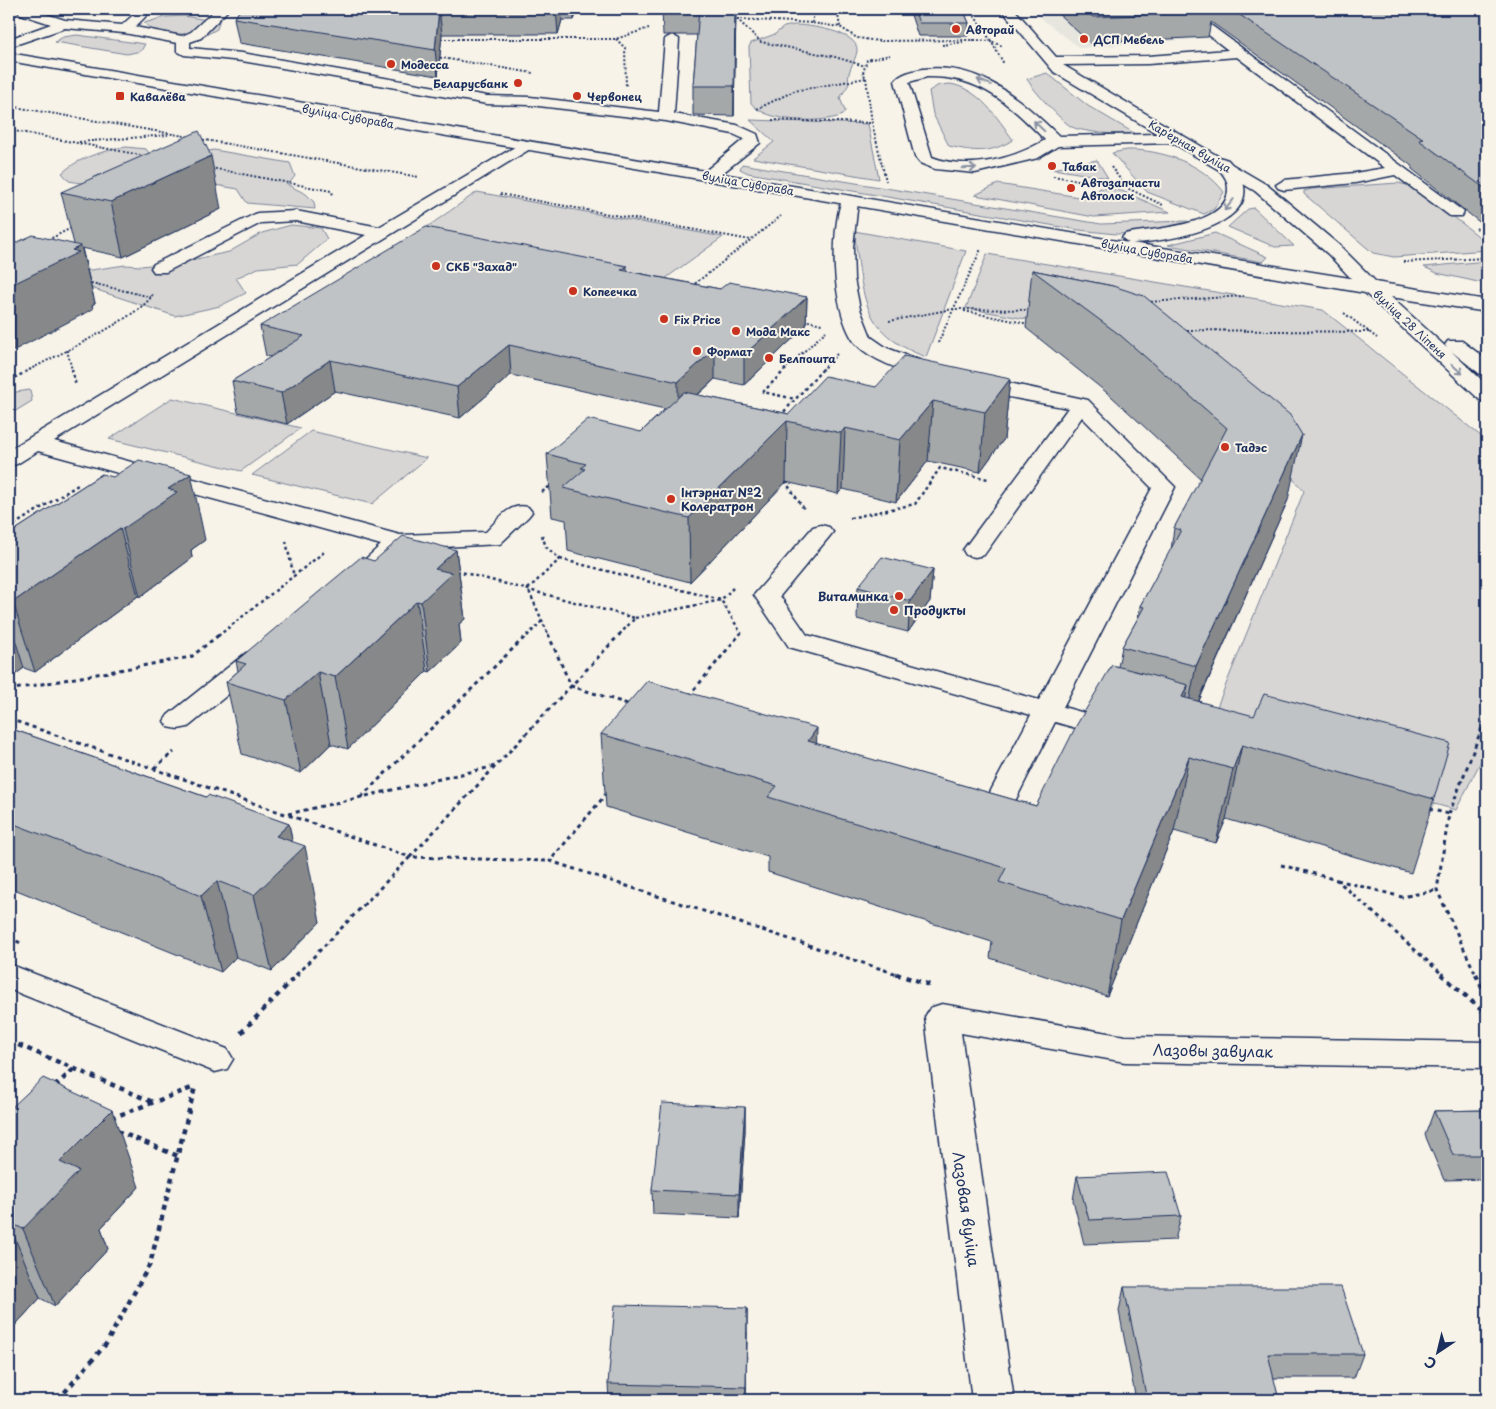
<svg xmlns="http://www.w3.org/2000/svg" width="1496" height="1409" viewBox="0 0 1496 1409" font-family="'Playpen Sans',sans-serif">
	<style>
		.built { fill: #e6e5de }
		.green { fill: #d7d6d4; stroke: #798299 }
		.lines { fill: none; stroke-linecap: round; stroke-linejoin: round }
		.minor-casing { stroke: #1b2f5e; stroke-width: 3 }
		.major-casing { stroke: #1b2f5e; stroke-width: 3 }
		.path-far3 { stroke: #1b2f5e; stroke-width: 2; stroke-dasharray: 2 2; stroke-linecap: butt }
		.path-far2 { stroke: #1b2f5e; stroke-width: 2.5; stroke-dasharray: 3 3; stroke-linecap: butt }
		.path-far1 { stroke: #1b2f5e; stroke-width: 3; stroke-dasharray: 4 4; stroke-linecap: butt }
		.path { stroke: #1b2f5e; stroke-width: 4.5; stroke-dasharray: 5 5; stroke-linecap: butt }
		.minor { fill: #f7f3e8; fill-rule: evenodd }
		.major { fill: #f7f3e8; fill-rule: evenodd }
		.wall { fill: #a5a8a9; stroke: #1b2f5e }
		.shaded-wall { fill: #86888a; stroke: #1b2f5e }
		.building { fill: #c0c3c5; stroke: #1b2f5e }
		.oneway { stroke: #8991a3 }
		.poi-dot { fill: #c8321e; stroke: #f7f3e8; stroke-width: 2 }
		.labels { text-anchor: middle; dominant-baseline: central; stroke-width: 4; stroke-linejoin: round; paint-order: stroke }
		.far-poi-label { font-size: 11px; font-weight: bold; fill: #1b2f5e; stroke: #f7f3e8; text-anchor: start }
		.far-street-label { font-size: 11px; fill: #1b2f5e; stroke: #f7f3e8 }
		.poi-label { font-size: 12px; font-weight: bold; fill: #1b2f5e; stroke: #f7f3e8; text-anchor: start }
		.near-street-label { font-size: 15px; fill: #1b2f5e; stroke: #f7f3e8 }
	</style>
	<rect width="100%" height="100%" fill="#f7f3e8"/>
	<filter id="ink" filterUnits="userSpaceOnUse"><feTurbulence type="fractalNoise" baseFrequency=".02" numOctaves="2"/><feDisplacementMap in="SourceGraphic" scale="10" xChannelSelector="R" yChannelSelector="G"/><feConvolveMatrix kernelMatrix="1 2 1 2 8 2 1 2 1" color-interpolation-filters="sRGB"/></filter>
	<g filter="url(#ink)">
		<path class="built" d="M1029,9H1169L1209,38L1080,48Z"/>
		<path class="green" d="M157,9H203L198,14L152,13Z
			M184,16L219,22L217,29L206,35L177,34L153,31L144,23L165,17Z
			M794,25C807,25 859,31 857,51C855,63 846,71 849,84L840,98L845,111L841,116C819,123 766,123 751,103L749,47L751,43L775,34L784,27Z
			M77,35L145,44L141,51L127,54L55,42L63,37Z
			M1047,73L1088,106L1134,133C1123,136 1082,132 1072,127C1061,121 1033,90 1027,79Z
			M950,84C978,88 998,118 1013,140C989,154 975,152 949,146L933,114L929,91L939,85Z
			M750,120L868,124L879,179L753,158L774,142Z
			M126,147L146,149L152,157L183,156L214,150L290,163L295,176L288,185L306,194L314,202L315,209L247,203L238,189L198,182L98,186L69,181L62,173C79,157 103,151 126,147Z
			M1127,150C1161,149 1203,164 1224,192L1214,209L1204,214L1147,192L1112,153Z
			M1097,160L1108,178L1053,169Z
			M742,164L1101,224L1187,221L1194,224L1157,233L1116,234L1079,230L748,173L740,169Z
			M1398,183L1416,187L1487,243V250L1394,257L1373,253L1304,194V191L1312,189Z
			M998,184L1091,199L1100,188L1122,191L1170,212L1094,217L975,195Z
			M477,192L723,237L659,283L417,234Z
			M1254,208L1294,246L1275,247L1228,227L1248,209Z
			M291,225L321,228L327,239L298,264L258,268L236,278L246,293L220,306L175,316L82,285L84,271L125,265L141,266L187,261L229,252L262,233Z
			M854,231L966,251L926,357C858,332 864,293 854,231Z
			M1215,233L1268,257L1263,262L1168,245Z
			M987,254L1323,310L1487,441V759H1482L1456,810L1204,739L1304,491L1266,449L1134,339L966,308Z
			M1487,261V284L1437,273L1424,267Z
			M30,390L32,401L9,415V393Z
			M172,398L301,428L241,471L109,439Z
			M311,431L427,458L372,504L252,475Z"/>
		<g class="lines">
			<defs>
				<path id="minor" d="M17,9H30L65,20L122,25L140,9H153L135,27L182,36L191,32L216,9H229L201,38L190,42V48L242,53L487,96L530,97L659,112L665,39L672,35L679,39L674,114L737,125L757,134L760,143L715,179L709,181L701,176L703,173L744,139L733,134L666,121L530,105L487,104L242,61L184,55L177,51V43L124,33L65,28L9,47V39L51,24L20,14Z
					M1001,9H1014L1056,57L1148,56L1228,50L1175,9H1189L1464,212L1462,216H1450L1395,175L1355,183L1284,190L1278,188L1276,185L1284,180L1355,173L1385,168L1237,57L1148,64L1063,65L1267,185L1340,246L1378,284L1380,288L1378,292H1364L1328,254L1255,191L1173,143L1058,146L1038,158L975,173L935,169L920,163L915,157L895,81C901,73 913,71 923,69C980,62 1021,100 1059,136L1158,134L1054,72ZM927,77C981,76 1009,104 1045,140C1014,159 967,171 932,157L909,82Z
					M525,141L530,143L533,146L530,149L54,441L400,535L486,532C498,520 509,502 528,507L532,512L528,517L500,544L405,549L381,569L372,571L363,569L360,564L381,545L38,451L17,464L9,466V450L366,235L296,221L261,223L166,272H154L151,268L154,264L257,213L296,211L379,227Z
					M850,196L856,197L858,201L853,247L854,279L860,309L871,337L887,348L940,368L1088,400L1175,487L1063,707L1124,724L1128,730L1124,736L1114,739L1055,722L1008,815L1004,822L993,825L982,822L978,815L1031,715L789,647L754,595L813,527L821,525L829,527L833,532L829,537L780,596L807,635L1039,700L1152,488L1082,417L984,555L975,557L966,555L963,550L1068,408C1017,398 891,380 857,345C842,329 836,290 835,269C834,252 835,211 844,197Z
					M255,651L264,653L268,659L264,665L188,727L178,729L168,727L164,721L168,715L246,653Z
					M9,964L227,1049L233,1059L227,1069L215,1072L9,989Z
					M942,1004L1125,1036L1487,1042V1068L1125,1062L961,1033L1014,1400H972L925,1017L930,1008Z"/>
				<path id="major" d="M9,53L1129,243L1122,238L1125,234C1151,228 1238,227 1227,182C1225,175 1218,169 1214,163L1222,158L1228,160C1233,166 1241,174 1243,182C1257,228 1162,242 1132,243L1487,300V312L1391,297L1447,348L1445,345L1448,341H1462L1487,360V376L1480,374L1451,351L1487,385V402L1480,400L1365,293L9,61Z"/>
			</defs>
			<use href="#minor" class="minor-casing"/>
			<use href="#major" class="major-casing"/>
			<path class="path-far3" d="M837,9L840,27
				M970,9L991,41L1002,46
				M737,19L812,23L840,27L857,38L879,41L975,40
				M737,19L761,42L835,57L865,66
				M812,23L815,9
				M437,39H616L649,28
				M616,39L625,48L626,86
				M974,40L991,41L1004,64
				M942,45L963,42
				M436,57L533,73
				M866,78L872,123L886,181
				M9,106L190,137
				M757,109L794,91L866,78L863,73L867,60L890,55
				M772,120L872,123
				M9,130L146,156
				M199,139L419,177
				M79,142L168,135
				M1111,167L1127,188L1163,205
				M211,168L331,191L334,196
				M1053,176L1127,188
				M500,194L750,240
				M1476,228L1487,237
				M48,240L73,227
				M1403,262L1487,258
				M87,282L151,297
				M692,286L781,216
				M1147,302L1244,296
				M964,311L1029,324
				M1344,313L1377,338
				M804,320L822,324
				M889,321L953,309L1031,310
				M1183,330L1369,332
				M938,343L981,249
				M67,350L72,370
				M29,370C51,358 148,313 153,293
				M784,370L826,331
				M822,370L837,354"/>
			<path class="path-far2" d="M72,369L76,386
				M786,369L763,392L795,399
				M9,381L31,369
				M780,416L823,369
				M785,481L804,509
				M542,492L553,484
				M850,518L915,504L940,468L988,479
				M9,528L78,485
				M542,535L546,547L560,559L528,589L549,636
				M286,541L294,577
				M560,559L721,600L741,633L739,636
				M457,571L635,618L618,636
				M635,618L721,600L733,588
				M218,636L324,552
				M527,636L542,621"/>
			<path class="path-far1" d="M548,634L571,686L631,705
				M9,690L191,657L220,634
				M689,696L740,634
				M9,719L410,857L620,634
				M154,768L174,752
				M607,793L550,861L900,975
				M361,797L528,634
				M1429,809L1449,814L1437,890L1476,975
				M288,814L496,766
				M1449,814L1487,715
				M1281,865L1337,880L1443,975
				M1337,880L1402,897L1437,890
				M9,938L21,943
				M296,975L410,857L550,861"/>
			<path class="path" d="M896,974L930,985
				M1441,974L1487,1015
				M1476,974L1487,999
				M241,1033L298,974
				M9,1041L153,1102
				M55,1086L74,1069
				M111,1118L192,1088
				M117,1131L178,1156
				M58,1400L106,1344L150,1264L195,1087"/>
			<use href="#minor" class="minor"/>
			<use href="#major" class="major"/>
		</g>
		<path class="wall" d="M241,9H578L574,20H562L558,34H442L438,76L239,43L234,18Z
			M662,9H736L734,116L693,115V86L697,35H663Z
			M909,9H963L969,23L968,36H918Z
			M1053,9H1487V228L1412,169V166L1211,22L1208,37L1090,43Z
			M61,192L221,209L123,257L82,248L95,303L92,305L93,309L74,244Z
			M1032,270L1113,286L1288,500L1199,701L1434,799L1411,873L1226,819L1216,843L1174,831L1107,996L990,958L992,942L768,872V857L606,807L601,734L816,744L1036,806L1118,667L1122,647L1138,618L1140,606L1171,550L1174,528L1201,479L1111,396L1026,328Z
			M627,271L720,289L807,297L806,326L744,385L715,379L698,395L789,414L876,387L1010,379L1004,439L980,472L928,461L896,502L843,489L838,494L786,482L690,582L568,551L566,520L552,517L547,454L641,432L665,409L511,375L460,418L335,391L287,424L238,412L232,381L271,357L266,356L260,326Z
			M102,474L205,540L191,550L192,558L140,597L138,596L35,672L24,668L9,679V534Z
			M456,550L465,619L459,624L461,643L430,672L427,671L348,749L331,744L301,773L242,754L226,682L238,671L236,661L374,561Z
			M933,570L930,601L908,632L857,619L858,587Z
			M9,728L206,797L289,824L292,842L320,922L272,971L236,957L221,972L9,887Z
			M745,1107V1131L739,1218L653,1214L652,1190Z
			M9,1110L139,1187L101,1228L108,1249L55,1306L40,1298L9,1332Z
			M1487,1110V1179L1444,1180L1425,1135L1434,1111Z
			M1077,1176L1181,1216L1175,1240L1084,1244L1073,1200Z
			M1124,1287L1363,1354L1354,1378H1273L1279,1400H1136L1119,1311Z
			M747,1332L746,1400H609L608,1384Z"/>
		<path class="shaded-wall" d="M439,9L442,34L438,76L435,50Z
			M556,9H561L562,20L558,34Z
			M574,9H578L574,20Z
			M735,9H736L734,116V86Z
			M211,156L221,209L123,257L111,202Z
			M81,246L95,303L92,305L93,309L9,353V286L72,250Z
			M627,266L628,294L621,270Z
			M807,297L806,326L744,385V355Z
			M509,345L511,375L460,418L457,387Z
			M715,349V379L678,412V382Z
			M330,360L335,391L287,424L281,393Z
			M1010,379L1004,439L980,472L985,412Z
			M933,401L928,461L896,502L900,440Z
			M787,421L786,482L690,582L689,518Z
			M845,428L843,489L838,494L841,433Z
			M1302,435L1288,500L1182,738L1196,666Z
			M191,474L205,540L191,550L192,558L140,597L123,529L168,489Z
			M120,528L138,596L35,672L13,602Z
			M456,550L465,619L459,624L461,643L430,672L421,602L435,569Z
			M933,570L930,601L908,632L910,601Z
			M417,601L427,671L348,749L335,677Z
			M9,620L24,668L9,679Z
			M318,672L331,744L301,773L286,700Z
			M1188,685L1174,758L1182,697Z
			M817,728L815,802L808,741Z
			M1242,745L1226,819L1216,843L1233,769Z
			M1189,757L1174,831L1107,996L1121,920Z
			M289,824L295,855L305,846L320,922L272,971L254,895L276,836Z
			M217,881L236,957L221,972L201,896Z
			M745,1107V1131L739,1218V1194Z
			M112,1110L139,1187L101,1228L108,1249L55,1306L23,1229L60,1162Z
			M9,1224L40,1298L9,1332Z
			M747,1308V1332L746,1400V1387Z"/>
		<path class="building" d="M241,9H556H439L435,50L234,18Z
			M699,9H735L734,86H693Z
			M914,9H963L969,23H919Z
			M1083,9H1208L1212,12L1093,17Z
			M1231,9H1487V190L1419,140L1424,139Z
			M199,131L211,156L111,202L61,192Z
			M426,227L627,266L621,270L720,289L729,282L807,297L744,355L715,349L678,382L509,345L457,387L330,360L281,393L232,381L304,336L260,326Z
			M33,235L81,246L72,250L79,252L9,286V246Z
			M1032,270L1113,286L1144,296L1290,415L1302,435L1196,666L1122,647L1144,607L1140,606L1181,530L1174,528L1227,428L1120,335Z
			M904,356L1010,379L985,412L933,401L900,440L845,428L841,433L787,421L689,518L563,488L585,469L581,468L586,464L547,454L588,419L641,432L684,392L789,414L825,376L876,387Z
			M139,460L191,474L168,489L177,492L123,529L120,528L13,602L9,600V534L102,474L113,477Z
			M403,536L456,550L435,569L452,573L421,602L417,601L335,677L318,672L286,700L226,682L246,664L236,661L361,557L374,561Z
			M882,557L933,570L910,601L858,587Z
			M1112,665L1188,685L1182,697L1254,716L1264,694L1450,743L1434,799L1242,745L1233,769L1189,757L1121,920L999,882L1006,868L768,797L777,786L601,734L647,681L817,728L808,741L1036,806L1076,726Z
			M9,728L206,797L208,795L289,824L276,836L305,846L254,895L217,881L201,896L9,822Z
			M43,1078L112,1110L60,1162L79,1171L23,1229L9,1222V1110Z
			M662,1103L745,1107L739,1194L652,1190Z
			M1487,1110V1155H1453L1434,1111Z
			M1168,1172L1181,1216L1089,1220L1077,1176Z
			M1124,1287H1341L1363,1354H1268L1279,1400H1147Z
			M615,1305L747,1308L746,1387L608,1384Z"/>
		<defs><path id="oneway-shaft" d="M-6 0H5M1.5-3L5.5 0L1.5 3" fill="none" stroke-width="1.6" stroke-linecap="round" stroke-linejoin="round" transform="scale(1.25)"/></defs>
		<g class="oneway">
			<use href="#oneway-shaft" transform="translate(984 82) rotate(-158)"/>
			<use href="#oneway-shaft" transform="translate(1039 126) rotate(-136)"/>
			<use href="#oneway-shaft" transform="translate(969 168) rotate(-2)"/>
			<use href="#oneway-shaft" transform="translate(1229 205) rotate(129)"/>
			<use href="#oneway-shaft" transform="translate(1457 369) rotate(42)"/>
		</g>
	</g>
	<g class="poi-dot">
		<circle cx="956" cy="29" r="5"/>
		<circle cx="1084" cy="39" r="5"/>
		<circle cx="391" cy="64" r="5"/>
		<circle cx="518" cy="83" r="5"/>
		<rect x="115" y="91" width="10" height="10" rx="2.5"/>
		<circle cx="577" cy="96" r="5"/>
		<circle cx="1052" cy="166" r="5"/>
		<circle cx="1071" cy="188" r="5"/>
		<circle cx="436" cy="266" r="5"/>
		<circle cx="573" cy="291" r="5"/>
		<circle cx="664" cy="319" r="5"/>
		<circle cx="736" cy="331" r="5"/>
		<circle cx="697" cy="351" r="5"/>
		<circle cx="769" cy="358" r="5"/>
		<circle cx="1225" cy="447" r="5"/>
		<circle cx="671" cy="499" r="5"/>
		<circle cx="899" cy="596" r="5"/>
		<circle cx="894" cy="610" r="5"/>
	</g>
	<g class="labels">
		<g class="far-poi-label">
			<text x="966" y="29">Авторай</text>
			<text x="1094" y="39">ДСП Мебель</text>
			<text x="401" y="64">Модесса</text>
			<text x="508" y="83" text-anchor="end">Беларусбанк</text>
			<text x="130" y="96">Кавалёва</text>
			<text x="587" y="96">Червонец</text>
			<text x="1062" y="166">Табак</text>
			<text x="1081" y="182">Автозапчасти<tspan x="1081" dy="13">Автолоск</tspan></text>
			<text x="446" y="266">СКБ "Захад"</text>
			<text x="583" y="291">Копеечка</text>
			<text x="674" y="319">Fix Price</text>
			<text x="746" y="331">Мода Макс</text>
			<text x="707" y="351">Формат</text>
			<text x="779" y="358">Белпошта</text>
			<text x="1235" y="447">Тадэс</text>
		</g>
		<g class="far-street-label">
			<text transform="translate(348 116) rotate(10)">вуліца Суворава</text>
			<text transform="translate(1190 146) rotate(30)">Карʼерная вуліца</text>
			<text transform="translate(748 183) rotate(10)">вуліца Суворава</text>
			<text transform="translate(1147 251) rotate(10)">вуліца Суворава</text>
			<text transform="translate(1410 324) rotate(43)">вуліца 28 Ліпеня</text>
		</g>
		<g class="poi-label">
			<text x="681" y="492">Інтэрнат №2<tspan x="681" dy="14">Колератрон</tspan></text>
			<text x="889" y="596" text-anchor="end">Витаминка</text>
			<text x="904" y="610">Продукты</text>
		</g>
		<g class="near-street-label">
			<text transform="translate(1213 1050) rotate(1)">Лазовы завулак</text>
			<text transform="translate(967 1209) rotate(82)">Лазовая вуліца</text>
		</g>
	</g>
	<rect width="1496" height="1409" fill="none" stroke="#f7f3e8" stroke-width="30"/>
	<rect x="15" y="15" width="1466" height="1379" fill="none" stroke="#1b2f5e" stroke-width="2" filter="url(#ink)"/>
	<g transform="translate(1438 1352) rotate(215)" stroke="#f7f3e8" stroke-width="4" paint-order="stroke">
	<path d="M0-4L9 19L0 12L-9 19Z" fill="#1b2f5e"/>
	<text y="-8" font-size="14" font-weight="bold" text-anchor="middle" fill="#1b2f5e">С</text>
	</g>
</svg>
